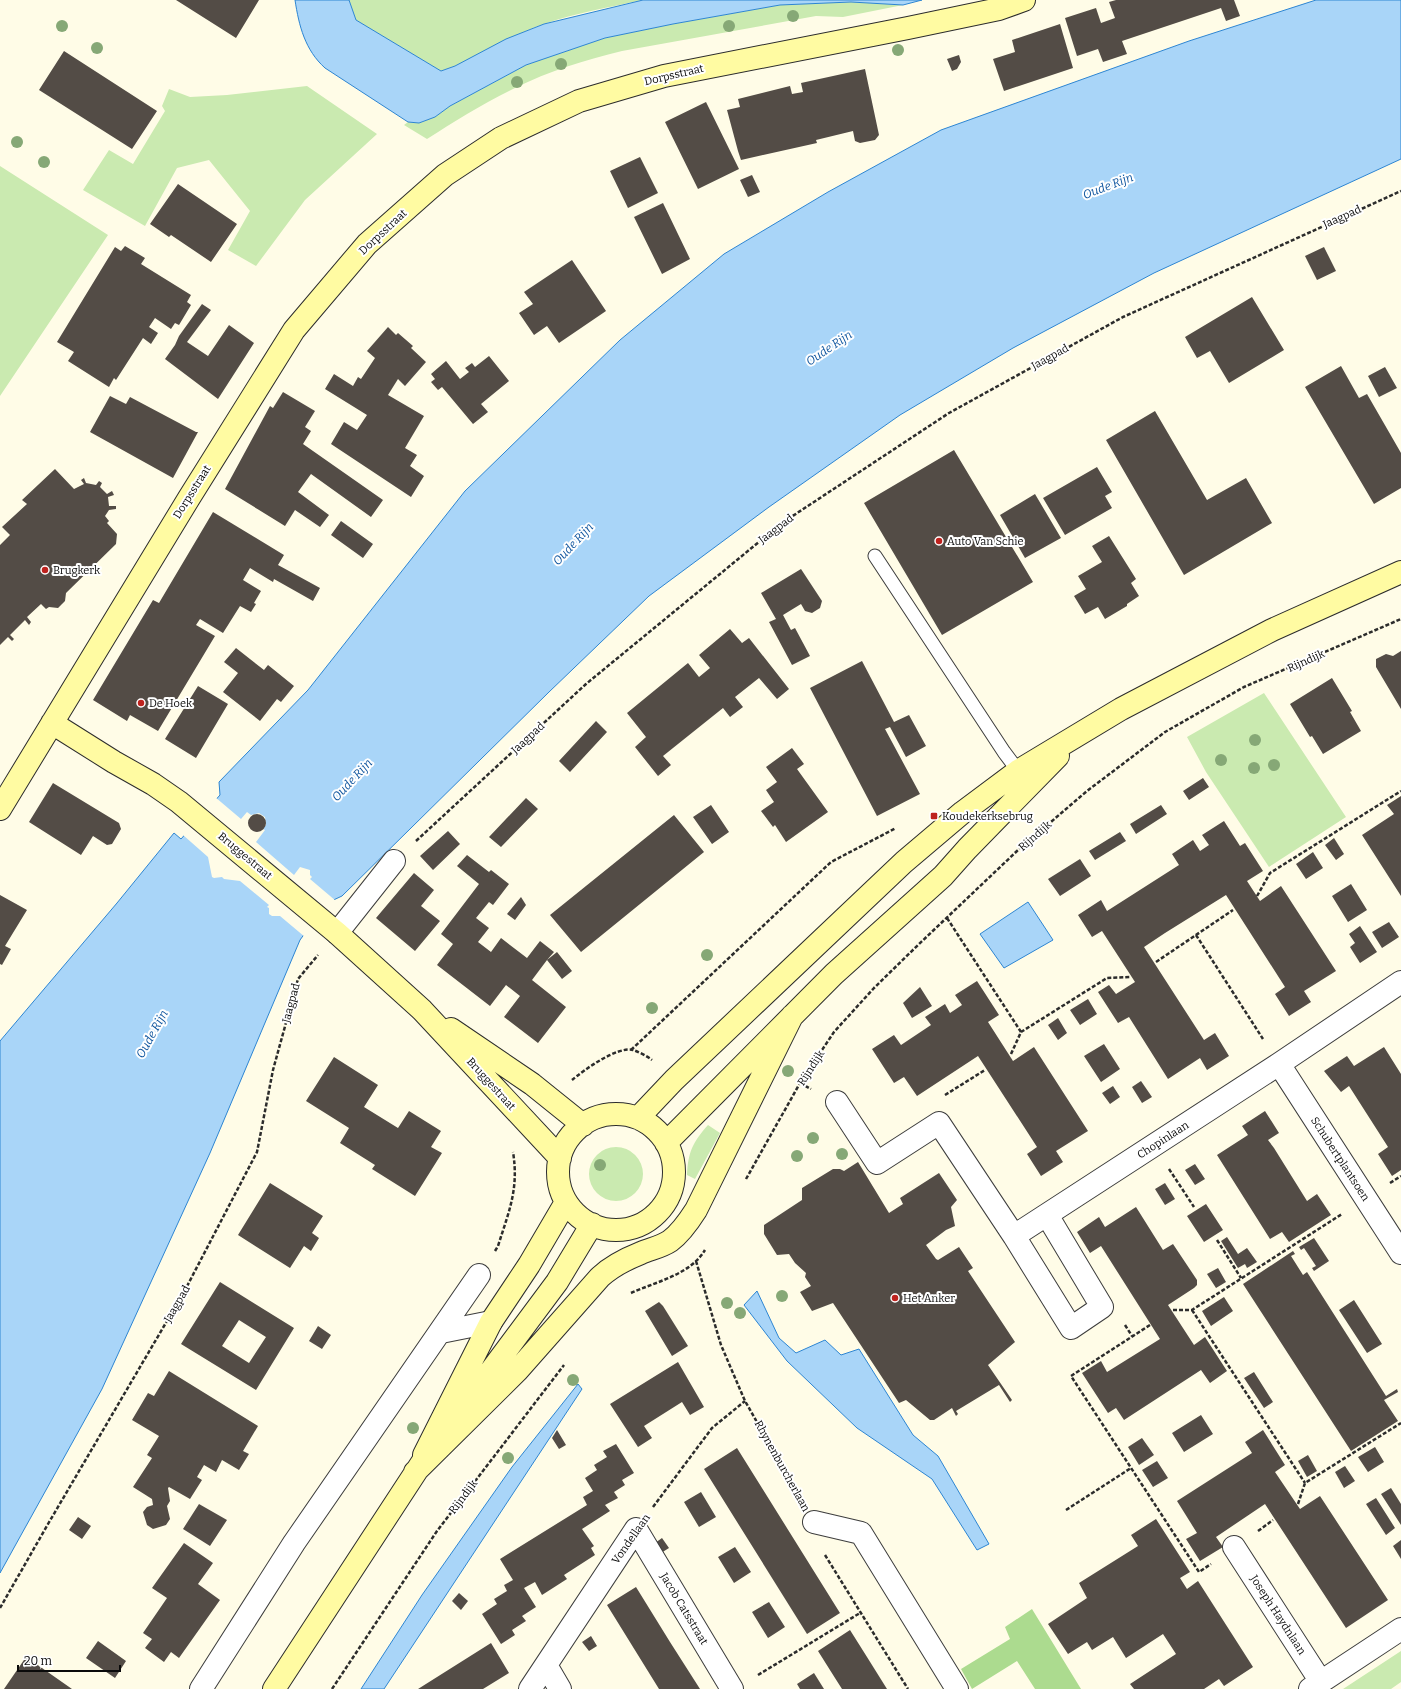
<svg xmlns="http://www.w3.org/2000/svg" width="1401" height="1689" viewBox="0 0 1401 1689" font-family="Bitter,serif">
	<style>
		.green { fill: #caeab0 }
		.forest { fill: #acdb8f }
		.water { fill: #a9d5f8; stroke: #2d85d2 }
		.pier { fill: #fffce7 }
		.building { fill: #534c46; fill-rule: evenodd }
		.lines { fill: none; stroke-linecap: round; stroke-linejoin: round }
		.lane-casing { stroke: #3d3d3d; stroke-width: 15 }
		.street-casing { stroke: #3d3d3d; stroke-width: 24 }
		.secondary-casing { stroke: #2c2c2c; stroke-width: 24 }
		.path { stroke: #2c2c2c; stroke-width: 2.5; stroke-dasharray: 4 2; stroke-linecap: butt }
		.lane { stroke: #fff; stroke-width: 13 }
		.street { stroke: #fff; stroke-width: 22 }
		.secondary { stroke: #fffba2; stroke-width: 22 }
		.tree { fill: #86a876 }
		.poi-dot { fill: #be221e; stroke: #fff; stroke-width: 1.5 }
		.labels { text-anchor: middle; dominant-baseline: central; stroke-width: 4; stroke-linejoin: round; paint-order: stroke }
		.street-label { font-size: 11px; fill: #0a0a0a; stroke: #fff }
		.poi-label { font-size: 11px; fill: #0a0a0a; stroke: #fff; text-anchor: start }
		.water-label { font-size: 12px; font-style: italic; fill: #10569f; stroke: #fff }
	</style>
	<rect width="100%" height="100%" fill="#fffce7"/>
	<path class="green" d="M349,0H643C610,7 576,13 544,24C508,36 477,60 441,71L356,20Z
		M851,2L903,5L843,17L816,16L622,51C585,60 549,71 515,88C484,103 455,121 427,139L404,125L408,122L419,123L435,117L450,106L526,65L605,38L673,24L780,5Z
		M307,86L377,134L305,200L256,266L228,250L250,211L209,160L177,168L145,226L83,190L109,150L133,164L165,111L162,106L169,89L190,97L227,95Z
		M0,166L108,235L0,396Z
		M1264,693L1346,817L1269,867L1206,772L1187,737Z
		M708,1125L720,1133L695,1179L687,1175C688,1152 693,1142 708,1125Z
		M589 1174a27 27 0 1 1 54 0a27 27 0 1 1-54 0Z
		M1401,1651V1682L1391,1689H1343Z"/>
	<path class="forest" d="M1032,1609L1081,1689H1035L1017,1661L972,1689L961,1669L1010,1639L1005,1627Z"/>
	<path class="water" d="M295,0H349L356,20L441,71L455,66L506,39L544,24L643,0H922L903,5L851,2L780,5L673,24L605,38L526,65L450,106L435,117L419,123L408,122L325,68C305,50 299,26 295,0Z
		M1316,0H1401V159L1154,273L1013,348L900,415L769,507L649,596L549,692L342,896L327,903L300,940L210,1153L102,1389L0,1573V1041L117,903L174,833L181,839L220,795L219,782L308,690L465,491L620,340L724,254L828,192L941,130L1189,41Z
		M1028,902L1053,940L1004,968L980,934Z
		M757,1291L779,1338L796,1353L825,1340L841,1355L859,1349L913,1435L938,1456L989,1544L977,1550L932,1479L857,1428L787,1361L744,1305Z
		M578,1384L582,1389L384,1689H361L422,1595L512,1467Z"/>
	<path class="pier" d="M215,797L241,819L247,812L251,815L259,813L265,817L266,825L263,829L265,830L256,842L294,875L300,867L310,870V875L312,877L310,879L336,901L329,904L305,937L280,916H272L269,914V908L267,907L269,905L240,881L224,879L222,877L214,878L212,877L208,857L183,835Z"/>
	<path class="building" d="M176,0H259L236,38Z
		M1116,0H1234L1240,16L1226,21L1221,8L1122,41L1127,54L1103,62L1098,49L1077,56L1065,18L1096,8L1101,23L1115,18L1109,2Z
		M1060,24L1073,68L1004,91L993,59L1015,52L1012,40Z
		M64,51L157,111L132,149L39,90Z
		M959,55L961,62L957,69L952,71L947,59Z
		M865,69L879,135L875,140L860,143L855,141L853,131L816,140L817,143L741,160L738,151L727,110L740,107L738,99L790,86L792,94L803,92L801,83Z
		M706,102L739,169L698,189L665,122Z
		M640,157L658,193L628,208L610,171Z
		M752,175L760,192L748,197L740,180Z
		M178,184L237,224L211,262L171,235L169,237L150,224Z
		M663,203L690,259L662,274L634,217Z
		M125,246L145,258L141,264L191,295L187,302L191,305L179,325L175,323L171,329L155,318L149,327L158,333L151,344L143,338L116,380L114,378L109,387L68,361L74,352L57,342L115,247L121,251Z
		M1324,247L1336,271L1317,280L1305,256Z
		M572,260L606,311L559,343L547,326L534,335L519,313L533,304L524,292Z
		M1252,297L1284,350L1229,383L1210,351L1197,358L1185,337Z
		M202,304L211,310L187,342L208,356L229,325L254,343L218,399L165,359L175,345L179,336Z
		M388,327L396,335L398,333L413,346L411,348L426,362L405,386L398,379L388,395L424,416L405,448L417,455L410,466L424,476L411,497L331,444L344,422L357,430L367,415L325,389L334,374L353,386L358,377L361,379L375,358L367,351Z
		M489,356L509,381L481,404L488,412L473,424L442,387L438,390L431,382L435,379L431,374L446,361L460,379L469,372L465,368L472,363L475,367Z
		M1341,366L1359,398L1367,394L1401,453V488L1374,504L1305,387Z
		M1385,367L1397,388L1379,397L1368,376Z
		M283,392L315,411L305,427L311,431L303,444L383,500L371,517L311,474L298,492L329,515L320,527L295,510L285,526L225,489L270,406L273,408Z
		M110,396L126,404L130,397L196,432H198L173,478L90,432Z
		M1155,411L1207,500L1246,478L1272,523L1184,575L1106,440Z
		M954,450L1033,582L942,635L864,503Z
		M1097,467L1112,492L1105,496L1112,508L1065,535L1043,498Z
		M55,469L74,489L84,484L81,480L84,478L86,483L96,485L99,481L102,483L100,487L107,494L112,491L114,495L108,497L109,506H116V509L109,510L105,516L109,521L107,523L117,534L116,544L66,593L65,601L58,608L49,607L46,609L41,604L27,617L31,622L29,625L25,620L10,635L14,639L12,641L8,637L0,645V545L10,535L2,527L27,504L22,500Z
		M1035,494L1061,538L1025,558L1000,515Z
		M213,512L284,555L278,565L320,588L313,601L274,579L273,582L250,568L243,580L261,591L254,603L256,604L251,612L240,606L223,633L200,619L196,625L215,636L158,731L130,715L127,721L93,700L153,600L159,603Z
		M341,521L373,544L363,558L331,535Z
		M1109,536L1136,579L1131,583L1139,596L1127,604V606L1105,619L1098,607L1085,614L1074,596L1086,589L1078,576L1102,562L1092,546Z
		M801,569L822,601L820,608L812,613L805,611L801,604L783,615L791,630L795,628L810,656L792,665L769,622L776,619L761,593Z
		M730,629L742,643L749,638L789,689L777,699L759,678L735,697L743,707L730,717L723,708L663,756L671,765L658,776L635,747L646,737L627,713L688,663L699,677L710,668L699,655Z
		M236,648L264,670L268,665L294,686L281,702L277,699L260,721L223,692L238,673L224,662Z
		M1401,651V709L1376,667V659L1386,654L1393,656Z
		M862,661L894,722L909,715L926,746L906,757L890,727L885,729L920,794L877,816L810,688Z
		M1332,678L1352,711L1350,712L1361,731L1323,754L1312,736L1310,737L1290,704Z
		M198,686L228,704L196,758L165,739Z
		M596,721L607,732L570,772L559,761Z
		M792,748L804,764L797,769L828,812L786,842L775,825L773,827L761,811L774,802L766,790L777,782L766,767Z
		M1203,778L1209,787L1189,800L1183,791Z
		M53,783L119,823L121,829L112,844L107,845L93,836L81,855L29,822Z
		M1401,796V896L1362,835L1394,814L1387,805Z
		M526,798L538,809L501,847L489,837Z
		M711,805L729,832L712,844L693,817Z
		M1161,805L1167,814L1136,834L1130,824Z
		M248 823a9 9 0 1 1 18 0a9 9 0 1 1-18 0Z
		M674,815L704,852L581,952L550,915Z
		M1224,821L1240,846L1245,843L1263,871L1247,881L1260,901L1281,886L1336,971L1304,991L1311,1002L1289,1016L1275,994L1285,987L1226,895L1165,933L1144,947L1204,1040L1215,1033L1229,1056L1207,1070L1200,1058L1168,1079L1129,1017L1118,1023L1098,992L1109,985L1116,994L1135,982L1102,931L1092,937L1078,915L1101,900L1107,911L1179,865L1172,854L1193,840L1200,851L1209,845L1202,835Z
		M448,831L460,844L433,870L420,856Z
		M1120,832L1126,841L1095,860L1089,851Z
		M1334,838L1344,854L1336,860L1325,845Z
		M1313,852L1323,868L1306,879L1296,864Z
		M467,855L489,872L491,870L509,884L493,905L489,902L476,918L489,928L478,942L491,952L501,938L527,958L540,941L554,952L547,960L557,952L572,971L562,979L547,960L532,980L566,1007L538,1043L504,1017L520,996L506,985L490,1006L437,965L453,944L441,934L479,884L457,866Z
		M1080,859L1091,876L1060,896L1048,879Z
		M414,873L434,890L421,906L440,921L415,951L376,918Z
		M1351,884L1367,910L1348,922L1332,896Z
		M0,895L27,910L5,946L11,949L2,965L0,964Z
		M521,897L526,905L515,920L507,914Z
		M1389,922L1399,937L1382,948L1372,932Z
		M1360,926L1377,952L1360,963L1350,947L1355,943L1349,934Z
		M977,981L999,1015L988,1022L1013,1061L1034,1047L1088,1131L1056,1151L1063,1162L1041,1176L1027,1154L1037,1147L978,1056L917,1096L904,1077L894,1083L872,1049L894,1035L901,1045L931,1025L925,1017L945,1004L950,1013L962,1005L955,995Z
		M920,987L932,1006L912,1018L903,1003Z
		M1088,999L1097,1014L1080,1025L1070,1010Z
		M1058,1018L1067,1033L1058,1040L1048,1025Z
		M1104,1044L1120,1069L1101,1082L1084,1056Z
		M1384,1047L1401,1074V1170L1392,1176L1378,1154L1388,1147L1349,1086L1341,1092L1324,1071L1347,1056L1354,1066Z
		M334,1057L378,1085L364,1107L398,1128L409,1111L441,1131L431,1147L442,1153L415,1196L372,1169L375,1165L340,1143L349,1128L306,1101Z
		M1141,1081L1152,1097L1142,1103L1132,1087Z
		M1113,1086L1120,1097L1110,1104L1102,1093Z
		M1265,1111L1279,1133L1268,1140L1274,1148L1307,1201L1317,1194L1331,1215L1289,1242L1282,1232L1270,1239L1217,1155L1248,1135L1242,1126Z
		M858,1162L889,1213L903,1204L900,1198L939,1173L957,1200L951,1207L955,1226L946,1230L926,1245L936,1259L938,1260L959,1247L973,1268L968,1271L1015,1342L988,1365L1012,1400L1010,1402L999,1385L956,1411L958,1414L956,1416L952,1408L934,1420H930L906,1400L899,1403L833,1303L812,1311L800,1292L811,1286L805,1277L806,1273L795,1263L789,1254L777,1255L764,1234V1225L802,1200V1188L833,1169H840L844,1171Z
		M1195,1164L1205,1179L1195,1185L1185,1170Z
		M270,1183L323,1216L312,1233L319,1238L311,1251L304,1246L290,1268L238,1235Z
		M1165,1183L1175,1199L1165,1205L1155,1189Z
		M1206,1204L1223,1230L1204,1242L1187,1216Z
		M1136,1207L1163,1250L1173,1244L1197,1280V1285L1194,1288L1168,1305L1194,1345L1205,1337L1227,1371L1210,1383L1201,1370L1124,1420L1116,1408L1108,1413L1082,1373L1101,1361L1107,1372L1160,1339L1101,1246L1090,1253L1077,1232L1099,1217L1105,1227Z
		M1227,1237L1238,1254L1247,1248L1257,1262L1247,1268L1245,1264L1238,1268L1221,1241Z
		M1314,1238L1329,1261L1314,1271L1312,1268L1316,1266L1304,1248L1301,1250L1299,1247Z
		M1293,1251L1295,1254L1291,1256L1303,1275L1307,1272L1386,1396L1397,1389L1398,1392L1384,1400L1398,1421L1351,1451L1243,1284Z
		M1218,1268L1226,1282L1216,1288L1207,1274Z
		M220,1282L294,1328L256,1390L181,1344ZM239,1320L266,1337L249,1363L222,1346Z
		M1224,1297L1233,1311L1211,1326L1202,1311Z
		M1354,1300L1382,1344L1367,1353L1339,1310Z
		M659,1302L663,1306L688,1346L672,1356L645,1311Z
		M318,1326L331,1335L322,1349L309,1341Z
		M678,1362L704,1407L690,1415L682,1402L644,1426L652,1438L638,1447L610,1404Z
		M169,1371L258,1426L243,1451L249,1454L239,1470L222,1460L216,1472L204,1465L197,1477L202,1480L190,1499L169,1487L168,1488L170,1501L167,1506L170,1519L166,1525L153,1529L147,1525L143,1512L147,1507L153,1505L152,1499L133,1487L152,1458L147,1455L159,1436L132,1420L148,1393L154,1396Z
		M1254,1372L1273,1402L1264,1408L1244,1378Z
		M1201,1415L1213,1434L1184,1452L1172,1433Z
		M557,1430L566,1445L559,1449L552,1438Z
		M1263,1430L1285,1465L1275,1472L1300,1509L1320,1496L1388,1600L1346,1628L1265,1504L1216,1537L1223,1547L1200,1561L1186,1539L1197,1533L1177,1501L1252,1453L1245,1442Z
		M1142,1438L1154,1455L1139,1465L1128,1447Z
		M616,1444L634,1473L622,1480L625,1485L614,1492L618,1498L605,1505L610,1511L582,1529L594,1546L591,1548L595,1555L564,1575L567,1579L542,1595L535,1582L524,1588L536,1607L522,1616L526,1621L512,1630L515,1635L501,1644L482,1614L497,1604L494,1599L507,1591L504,1585L513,1580L500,1559L587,1505L583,1497L593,1491L585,1478L597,1470L594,1465L607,1457L603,1451Z
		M1375,1447L1384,1462L1368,1472L1358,1457Z
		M737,1448L840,1613L807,1634L704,1469Z
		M1308,1455L1317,1471L1307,1477L1298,1461Z
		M1157,1461L1168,1478L1153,1487L1142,1470Z
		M1345,1466L1355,1481L1344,1488L1335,1472Z
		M1391,1488L1401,1504V1525L1381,1494Z
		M701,1492L716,1517L699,1527L684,1502Z
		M1376,1498L1395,1528L1386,1535L1366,1504Z
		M199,1504L227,1520L210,1546L183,1529Z
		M78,1517L91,1526L82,1539L69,1530Z
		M1156,1519L1190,1572L1180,1578L1187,1589L1198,1581L1253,1667L1224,1686L1219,1679L1204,1689H1134L1130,1684L1176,1654L1163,1634L1126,1658L1113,1637L1092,1650L1087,1642L1068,1654L1048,1624L1087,1598L1079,1583L1138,1546L1131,1535Z
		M662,1538L669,1548L661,1553L655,1543Z
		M1401,1540V1559L1393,1546Z
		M184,1543L213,1563L198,1584L220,1600L179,1658L171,1652L164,1662L145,1648L152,1639L143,1633L167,1598L152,1588Z
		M735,1547L751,1572L734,1583L718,1557Z
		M636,1587L670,1642L700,1689H659L607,1605Z
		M459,1593L468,1601L461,1610L452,1601Z
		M769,1602L785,1627L768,1638L752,1612Z
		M850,1630L867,1657L887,1689H842L835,1678L818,1651Z
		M591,1636L597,1646L589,1651L582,1642Z
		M98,1641L126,1661L115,1678L86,1658Z
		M491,1643L509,1673L483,1689H418Z
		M26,1657L42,1668L72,1689H4Z
		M814,1673L824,1689H800L797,1684Z"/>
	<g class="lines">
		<defs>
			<path id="lane" d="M875,556L1004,752L1022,776"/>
			<path id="street" d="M337,933L394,861
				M1279,1064L1401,1253
				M837,1102L877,1163L939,1123L1014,1236L1279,1064L1401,982
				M1014,1236L1071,1328L1102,1307L1047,1215
				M441,1332L491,1322
				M814,1522L861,1533L957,1689
				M1234,1547L1321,1682
				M546,1665L560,1689
				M201,1689L294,1543L479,1275
				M530,1689L636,1529L732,1689
				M1310,1689L1401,1629"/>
			<path id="secondary" d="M52,723L114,762L153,784L179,802L337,933L422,1010L560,1158
				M0,809L189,498L294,330L367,244L445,175L501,138L579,101L664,76L908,28L999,9L1024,0
				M451,1029L532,1084L583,1125
				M558 1172a58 58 0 1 1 116 0a58 58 0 1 1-116 0Z
				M638,1118L674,1080L904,862L963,812L1018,771L1121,709L1272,630L1401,572
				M666,1143L834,974L943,876L967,849L1058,756
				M461,1411L557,1282L592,1224
				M424,1455L491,1322L529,1265L566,1202
				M415,1472L517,1371L600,1277C612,1266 626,1259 641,1253C650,1249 661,1247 670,1241C681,1233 689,1221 696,1210L792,1016
				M274,1689L423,1461"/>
		</defs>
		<use href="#lane" class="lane-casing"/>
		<use href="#street" class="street-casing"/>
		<use href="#secondary" class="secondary-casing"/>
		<path class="path" d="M416,841L586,684L782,523L949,413L1123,317L1401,191
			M1257,896L1270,873L1401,791
			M947,918L1021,1032
			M1196,935L1263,1039
			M1156,962L1233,910
			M631,1050L831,862L896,828
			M1011,1054L1021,1032L1107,978L1130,977
			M572,1080C584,1070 617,1046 633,1050C639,1052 647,1056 652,1060
			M800,1083L811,1089
			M945,1095L985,1070
			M1169,1169L1194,1207
			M746,1179L800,1083L834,1032L874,988L918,945L1017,851L1087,791L1165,732L1244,687L1401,619
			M1390,1183L1401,1176
			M1217,1240L1241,1278
			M495,1251L498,1246C509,1211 519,1189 513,1152
			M696,1261L721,1345L745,1401L800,1498
			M631,1293C655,1282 690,1275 705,1250
			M1173,1310H1192L1342,1214
			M1192,1310L1305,1483
			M1125,1325L1132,1336
			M1150,1325L1071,1376L1199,1572L1211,1564
			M1298,1504L1305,1483L1401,1423
			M653,1507L712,1428L745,1401
			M1066,1510L1131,1468
			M1258,1531L1273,1520
			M825,1555L908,1689
			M0,1608L48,1524L184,1292L257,1152L273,1070L298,979L318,955
			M758,1675L860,1613
			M332,1689L437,1531L564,1365"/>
		<use href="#lane" class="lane"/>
		<use href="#street" class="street"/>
		<use href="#secondary" class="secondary"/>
	</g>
	<g class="tree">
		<circle cx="793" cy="16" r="6"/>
		<circle cx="62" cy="26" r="6"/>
		<circle cx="729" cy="26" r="6"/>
		<circle cx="97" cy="48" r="6"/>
		<circle cx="898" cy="50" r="6"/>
		<circle cx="561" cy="64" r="6"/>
		<circle cx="517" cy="82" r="6"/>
		<circle cx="17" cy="142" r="6"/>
		<circle cx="44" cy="162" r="6"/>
		<circle cx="1255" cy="740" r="6"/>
		<circle cx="1221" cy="760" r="6"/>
		<circle cx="1274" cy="765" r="6"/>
		<circle cx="1254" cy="768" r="6"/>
		<circle cx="707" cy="955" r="6"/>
		<circle cx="652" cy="1008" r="6"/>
		<circle cx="788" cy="1071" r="6"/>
		<circle cx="813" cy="1138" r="6"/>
		<circle cx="842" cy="1154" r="6"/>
		<circle cx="797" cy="1156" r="6"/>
		<circle cx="600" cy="1165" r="6"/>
		<circle cx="782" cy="1296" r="6"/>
		<circle cx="727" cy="1303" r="6"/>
		<circle cx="740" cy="1313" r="6"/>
		<circle cx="573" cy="1380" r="6"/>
		<circle cx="413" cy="1428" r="6"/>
		<circle cx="508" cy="1458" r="6"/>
	</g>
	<g class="poi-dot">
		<circle cx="939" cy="541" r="4"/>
		<circle cx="45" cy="570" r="4"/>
		<circle cx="141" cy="703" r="4"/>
		<rect x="930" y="812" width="8" height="8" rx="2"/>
		<circle cx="895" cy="1298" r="4"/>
	</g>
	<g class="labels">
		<g class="street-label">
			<text transform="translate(674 75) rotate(-13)">Dorpsstraat</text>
			<text transform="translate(1342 217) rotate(-24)">Jaagpad</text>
			<text transform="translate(383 232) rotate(-43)">Dorpsstraat</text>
			<text transform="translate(1050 357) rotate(-29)">Jaagpad</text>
			<text transform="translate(192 492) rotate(-58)">Dorpsstraat</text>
			<text transform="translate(776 529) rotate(-37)">Jaagpad</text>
			<text transform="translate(1306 661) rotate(-24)">Rijndijk</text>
			<text transform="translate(528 738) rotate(-43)">Jaagpad</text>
			<text transform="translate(1035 836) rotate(-41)">Rijndijk</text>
			<text transform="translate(245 856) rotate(40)">Bruggestraat</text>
			<text transform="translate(291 1003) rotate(-75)">Jaagpad</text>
			<text transform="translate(811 1068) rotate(-57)">Rijndijk</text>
			<text transform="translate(491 1084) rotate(48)">Bruggestraat</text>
			<text transform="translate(1163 1140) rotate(-33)">Chopinlaan</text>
			<text transform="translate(1340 1159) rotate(57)">Schubertplantsoen</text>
			<text transform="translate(177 1304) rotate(-60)">Jaagpad</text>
			<text transform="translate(782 1466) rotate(61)">Rhynenburcherlaan</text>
			<text transform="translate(463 1497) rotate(-53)">Rijndijk</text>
			<text transform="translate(631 1539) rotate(-55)">Vondellaan</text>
			<text transform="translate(684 1609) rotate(59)">Jacob Catsstraat</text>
			<text transform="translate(1278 1615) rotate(57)">Joseph Haydnlaan</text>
		</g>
		<g class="poi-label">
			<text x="947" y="541">Auto Van Schie</text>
			<text x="53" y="570">Brugkerk</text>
			<text x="149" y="703">De Hoek</text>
			<text x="942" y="816">Koudekerksebrug</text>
			<text x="903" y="1298">Het Anker</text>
		</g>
		<g class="water-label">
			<text transform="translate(1108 186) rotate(-21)">Oude Rijn</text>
			<text transform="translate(829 348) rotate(-34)">Oude Rijn</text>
			<text transform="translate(573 544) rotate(-47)">Oude Rijn</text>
			<text transform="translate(352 780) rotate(-47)">Oude Rijn</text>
			<text transform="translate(152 1034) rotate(-61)">Oude Rijn</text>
		</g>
	</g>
	<path d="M18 1665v6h102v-6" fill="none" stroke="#0a0a0a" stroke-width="2"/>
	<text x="24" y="1665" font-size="12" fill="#0a0a0a" stroke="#ffffff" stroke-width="3" paint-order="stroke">20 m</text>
</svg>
